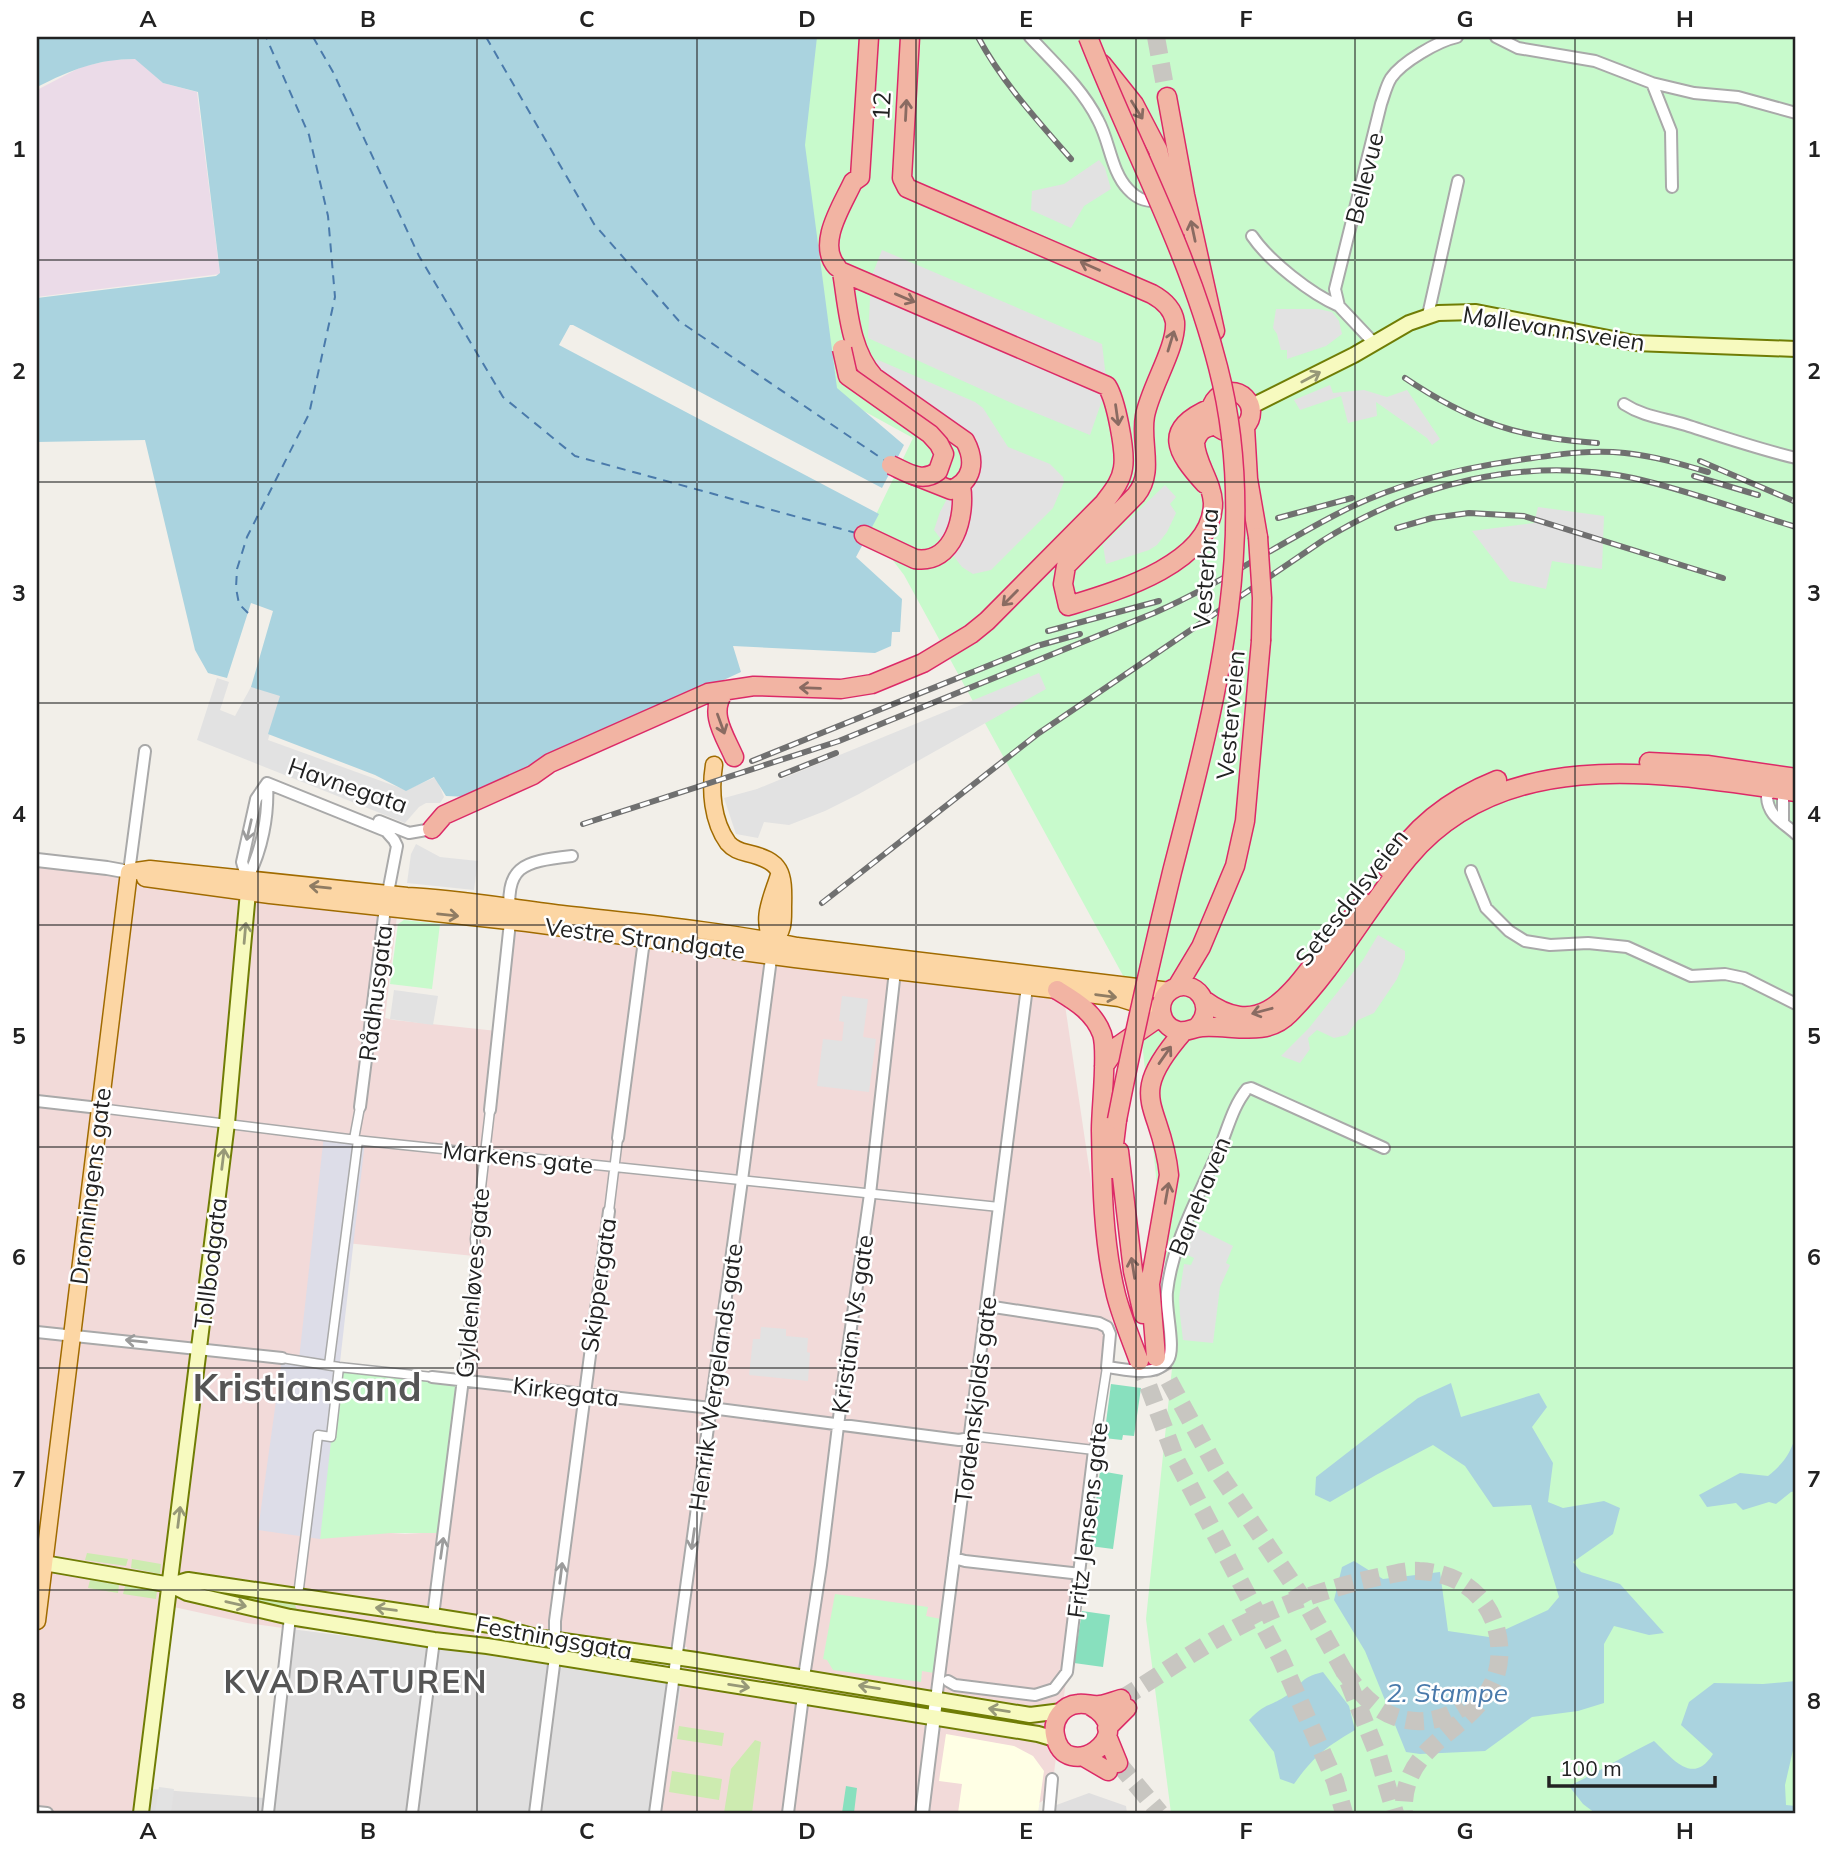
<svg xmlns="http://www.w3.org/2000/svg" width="1833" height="1850" viewBox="0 0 1833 1850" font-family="Mulish,sans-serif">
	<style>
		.residential { fill: #e0dfdf }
		.commercial { fill: #f2dad9; fill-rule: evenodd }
		.industrial { fill: #ebdbe8 }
		.education { fill: #ffffe5 }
		.grass { fill: #cdebb0 }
		.park { fill: #c8facc }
		.pitch { fill: #88e0be }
		.parking { fill: #e2e2e2 }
		.plaza { fill: #dddde8 }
		.water { fill: #aad3df }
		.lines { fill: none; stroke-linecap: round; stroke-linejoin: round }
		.ferry { stroke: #4a7aab; stroke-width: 2; stroke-dasharray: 9 7; stroke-linecap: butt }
		.trunk-tunnel { stroke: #c8c6c1; stroke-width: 18; stroke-dasharray: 18 9; stroke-linecap: butt }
		.pedestrian-casing { stroke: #a9a9a9; stroke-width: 11 }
		.minor-casing { stroke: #a9a9a9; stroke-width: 14 }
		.tertiary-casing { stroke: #a9a9a9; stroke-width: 16 }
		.secondary-casing { stroke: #707d05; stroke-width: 18 }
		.primary-casing { stroke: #a06b00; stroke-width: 19 }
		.trunk-casing { stroke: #dc2a67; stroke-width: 21 }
		.pedestrian { stroke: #fff; stroke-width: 8 }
		.minor { stroke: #fff; stroke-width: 10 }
		.tertiary { stroke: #fff; stroke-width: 12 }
		.secondary { stroke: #f7fabf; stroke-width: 14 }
		.primary { stroke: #fcd6a4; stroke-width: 16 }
		.trunk { stroke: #f2b4a3; stroke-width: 18 }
		.rail-casing { stroke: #707070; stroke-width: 6 }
		.rail { stroke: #fff; stroke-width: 3.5; stroke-dasharray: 10; stroke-linecap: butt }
		.trunk-bridge-casing { stroke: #dc2a67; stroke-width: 21; stroke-linecap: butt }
		.trunk-bridge { stroke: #f2b4a3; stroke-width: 18 }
		.oneway { stroke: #8a6b62 }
		.oneway2 { stroke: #979978 }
		.oneway3 { stroke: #9c9c9c }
		.oneway4 { stroke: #8f7c63 }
		.grid { fill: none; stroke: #222; stroke-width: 2; stroke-opacity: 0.55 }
		.labels { text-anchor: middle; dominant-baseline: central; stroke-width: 5; stroke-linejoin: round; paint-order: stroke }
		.street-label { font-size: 24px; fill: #222; stroke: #fff }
		.water-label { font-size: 26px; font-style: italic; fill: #4a7aab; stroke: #fff }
		.district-label { font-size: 32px; font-weight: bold; letter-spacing: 2px; fill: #555; stroke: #fff }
		.town-label { font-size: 38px; font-weight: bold; fill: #555; stroke: #fff }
		.neatline { fill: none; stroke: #222; stroke-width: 2.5 }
		.grid-label { font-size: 23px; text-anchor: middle; font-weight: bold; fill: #222 }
	</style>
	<rect width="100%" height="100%" fill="#f2efe9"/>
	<path class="residential" d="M283,1628L417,1645L681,1684L661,1813H135L138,1788L265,1798Z
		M1089,1793L1126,1806L1127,1813H1049L1051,1807Z"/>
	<path class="commercial" d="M37,862L398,907L385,1018L394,1020L497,1031L515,926L1025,987L1065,1005L1114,1336L1078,1589L1051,1796L1022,1813H661L687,1647L283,1628L247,1623L160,1604L135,1813H37ZM346,1243L474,1256L479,1281L439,1532L405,1534L278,1525Z"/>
	<path class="industrial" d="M136,59L163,83L197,92L220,274L37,297V90L81,67L111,60Z"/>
	<path class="education" d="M946,1734L1014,1746L1033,1756L1044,1771L1038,1813H958L962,1784L939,1781Z"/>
	<path class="grass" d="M87,1553L128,1559L126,1566L85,1560Z
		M132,1559L161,1564L160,1574L131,1568Z
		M90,1580L119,1585L118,1593L88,1588Z
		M191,1584L293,1598L298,1614L191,1589Z
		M125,1586L157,1591L156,1599L123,1594Z
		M679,1726L724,1733L722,1746L677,1739Z
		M755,1740L761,1742L752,1813H724L731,1769Z
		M672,1771L722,1779L719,1800L669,1792Z"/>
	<path class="park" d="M812,37H1796V1813H1171L1146,1619L1174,1349L1138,1003L904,575L869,529L913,438L831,393L802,131Z
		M404,920L440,924L432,989L390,984L398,924Z
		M340,1368L463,1382L439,1533H391L320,1539L321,1529L315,1528Z
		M835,1594L928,1607L926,1616L941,1619L934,1673L922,1671L921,1682L833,1670L827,1660L823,1659Z"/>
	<path class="pitch" d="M1111,1384L1141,1388L1134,1436L1123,1435L1122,1440L1104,1438Z
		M1100,1471L1123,1475L1113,1549L1090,1546Z
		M1082,1611L1110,1615L1103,1667L1074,1663Z
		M846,1786L857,1788L854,1813H842Z"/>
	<path class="parking" d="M1099,160L1105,168L1111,189L1084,206L1071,228L1031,210L1032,191L1064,184Z
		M882,250L1102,344L1107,386L1090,435L1016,405L868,338L871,278Z
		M1276,309H1318L1332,312L1339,321L1342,334L1326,346L1287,359V350H1281L1277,334L1273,328Z
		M876,359L975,402L983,408L1008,447L1050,464L1063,477L1064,482L1053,508L991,570L973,574L962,567L934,530L940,512L967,461L959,440L877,377Z
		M1330,385L1333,393L1364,390L1387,397L1407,390L1440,439L1432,445L1427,438L1376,402L1377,416L1348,423L1341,396L1300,410L1294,400Z
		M1165,485L1176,497L1170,504L1176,513L1167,532L1157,545L1149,550L1106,564L1103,545Z
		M1538,507L1604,516L1602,569L1552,561L1546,589L1510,581L1472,531L1534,523Z
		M1039,673L1046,689L859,794L825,811L789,825L764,822L758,838L736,834L724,798L757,789Z
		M217,678L229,682L220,710L235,716L252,685L281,695L268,740L406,790L436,777L444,797L440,803H426L419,807L405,823L197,740Z
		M416,844L440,857L478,861L474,890L407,883L411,854Z
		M1378,935L1405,951V959L1397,979L1374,1013L1358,1020L1347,1035L1334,1038L1317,1030L1308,1038L1310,1049L1300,1063L1281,1056L1309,1028L1363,960Z
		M394,990L438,996L433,1025L390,1019Z
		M842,996L868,999L863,1037L876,1039L869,1092L817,1086L823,1039L842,1041L844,1022L839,1021Z
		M1197,1228L1233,1246L1226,1263L1230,1265L1220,1287L1213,1343L1183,1340L1180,1315L1179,1298L1184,1264L1191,1265L1194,1258L1185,1254Z
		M761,1327L786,1329V1336L808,1338L807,1352L810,1353L808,1381L749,1375L753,1339H760Z
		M159,1787L174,1789L171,1813H155Z"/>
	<path class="plaza" d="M324,1135L365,1141L320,1539L258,1530L282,1358L299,1359Z"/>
	<path class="water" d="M37,37H817L805,145L837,388L904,445L882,488L573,325H570L559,345L879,514L856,557L902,599L900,632H892L891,646L875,653L733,646L741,672L469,797L446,796L434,777L406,791L375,775L268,734L280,696L251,687L273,611L251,603L227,678L208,673L195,650L145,440L37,442V298L216,276L220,273L198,92L163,83L135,59C97,59 71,70 37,87Z
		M1451,1383L1461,1417L1539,1393L1547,1407L1532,1427L1553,1463L1548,1502L1563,1508L1604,1501L1620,1508L1613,1534L1573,1562L1581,1572L1620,1584L1664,1633L1649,1635L1614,1626L1604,1644V1703L1578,1711L1532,1717L1485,1751L1420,1754L1406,1752L1365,1651L1334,1600L1342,1567L1354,1561L1383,1579L1440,1572L1448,1631L1489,1637L1548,1610L1559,1597L1531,1505L1493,1507L1465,1466L1433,1445L1376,1475L1330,1502L1315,1495L1316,1477L1418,1398Z
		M1796,1434V1491L1791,1492L1776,1504L1769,1502L1743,1510L1736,1503L1707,1507L1699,1495L1740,1473L1768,1476C1784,1463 1791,1453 1796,1434Z
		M1323,1672L1349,1706L1355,1730C1326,1747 1314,1756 1294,1784L1280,1779L1274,1752L1249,1720C1265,1703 1269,1707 1286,1696C1303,1685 1298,1678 1323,1672Z
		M1796,1681V1737L1785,1785L1786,1805L1796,1806V1813H1595L1583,1804L1569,1786C1599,1772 1625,1755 1654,1741C1673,1759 1693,1786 1713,1754L1681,1725L1689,1702L1714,1683L1763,1684Z"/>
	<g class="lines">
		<path class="ferry" d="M313,37L333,72L419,256L503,397L575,456L856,533
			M486,37L594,224L679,321L884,460
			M248,613L239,604L236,588L237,569L247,537L309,414L335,297L328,216L309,135L266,37"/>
		<path class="trunk-tunnel" d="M1156,37L1167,97
			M1156,1357L1220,1475L1305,1602L1344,1671L1378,1755L1395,1813
			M1139,1361L1176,1460L1281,1659L1335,1781L1344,1813
			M1344,1671C1353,1683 1361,1695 1373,1704C1400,1727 1437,1726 1464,1706
			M1121,1699C1159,1676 1195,1650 1234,1629C1280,1604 1331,1587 1383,1576C1394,1574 1407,1570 1419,1571C1444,1572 1469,1582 1484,1603C1499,1623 1504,1654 1495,1678C1473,1733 1400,1742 1404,1813
			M1118,1763L1160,1813"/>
		<defs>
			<path id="pedestrian" d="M99,1108L365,1141L999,1207
				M354,1139L360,1107
				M609,1211L618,1138
				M282,1358L339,1367L432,1377
				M329,1365L358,1140
				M463,1379L477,1256L475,1239L490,1110
				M970,1438L981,1437L1094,1450L1107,1367
				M299,1588L318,1435L331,1437L339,1367"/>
			<path id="minor" d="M1030,37C1054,63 1082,88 1098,120C1110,142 1111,171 1128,189C1138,200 1148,203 1162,200
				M1496,37L1518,48L1595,61L1652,83L1694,93L1738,97L1796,113
				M1652,83L1671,131L1672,187
				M1252,236C1269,261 1311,294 1339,306
				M1428,315L1458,181
				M1373,342L1339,306L1335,289L1381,104C1384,96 1386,86 1391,78C1402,62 1438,41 1457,37
				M1624,404C1644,417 1664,418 1686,425C1723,437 1758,449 1796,458
				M267,783L386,831L394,840L397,846L385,908L360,1107
				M1774,786L1767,797C1768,816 1783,822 1796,834
				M1783,787V822
				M379,821L409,833L432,829
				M1471,871L1486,908L1509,931L1525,941L1550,945L1588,943L1627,947L1691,976L1725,974L1744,978L1796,1004
				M129,872L145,751
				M247,879L242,862L256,799L267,783
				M247,879C262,851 269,815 267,783
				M37,1101L99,1108
				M490,1110L510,922C505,865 521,862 572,856
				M618,1138L645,933
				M987,1306L1099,1323L1107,1327L1110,1334L1107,1367C1125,1369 1156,1378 1168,1360C1176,1348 1165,1309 1167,1292C1173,1239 1200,1195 1220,1147C1228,1128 1233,1106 1247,1089L1251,1088L1384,1148
				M37,1332L282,1358
				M432,1377L711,1408L959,1440L970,1438
				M954,1558L965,1561L1081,1574
				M433,1616L463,1379
				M804,1677L821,1565L844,1377L870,1194L895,971
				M948,1681L955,1685L1035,1695L1054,1689L1067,1672L1094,1450
				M936,1700L1027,987
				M37,1812L47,1813
				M268,1813L290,1617
				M412,1813L434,1640
				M535,1813L555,1657V1621L609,1211
				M655,1813L742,1180L772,951
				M788,1813L803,1696
				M1049,1813L1052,1779"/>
			<path id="tertiary" d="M37,860L107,868L129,872
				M922,1813L936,1700"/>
			<path id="secondary" d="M1250,407L1354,355L1409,323L1438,313L1476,312L1634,343L1796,349
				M44,1563L171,1585L187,1593L290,1617L434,1640L487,1646L1038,1734L1055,1739
				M171,1585L188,1580L433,1616L496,1626L536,1637L696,1660L1030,1715L1062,1711
				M141,1813L227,1123L248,892L247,881"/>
			<path id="primary" d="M714,765C710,790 712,821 728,843C733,849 739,851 747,853C782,861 784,872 783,907C783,921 784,931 773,941
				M129,872L150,869L407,896C459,898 510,908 562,914C640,923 720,930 797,946L1170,991
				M145,878L270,895L527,923L795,959L1057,990L1119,998L1160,1011
				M773,941C760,919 772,898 779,875
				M37,1621L129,872"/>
			<path id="trunk" d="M910,37L902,178L907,188L1152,294C1163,300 1173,309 1175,322C1177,347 1150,388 1145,416C1140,443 1155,472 1136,495L1066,566L1063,584L1068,606C1114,592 1213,564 1213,503C1212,481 1195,462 1195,442C1199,430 1204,428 1215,425
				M1102,64L1134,104L1158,150L1176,230
				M1167,97L1185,195L1215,331
				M837,267C816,244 842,206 853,182L860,177L869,37
				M842,272C848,307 849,349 874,377L965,441C976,461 973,481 951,490L913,475
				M1211 412a20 20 0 1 1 40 0a20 20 0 1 1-40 0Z
				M1245,427L1248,479L1258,537
				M1205,484C1176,452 1161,429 1211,408
				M864,535L915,559C954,565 966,515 961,486
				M724,692C708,713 725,736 734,757
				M1649,762L1707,765L1796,778
				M432,829L444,815L533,775L550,763L708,693L754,686L841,689L872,684L923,663L971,634L987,621L1104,503C1112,492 1121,482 1123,468C1126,452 1116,400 1107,386L842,272
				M1388,869C1413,827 1452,798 1497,780
				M1177,987L1201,947L1235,866L1245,821L1261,641
				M1057,990C1075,1001 1094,1012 1102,1034C1108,1052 1101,1106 1101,1130C1102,1184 1103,1242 1116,1295C1122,1318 1131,1339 1139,1361
				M1204,1000C1261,1042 1290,994 1322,953C1335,936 1351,920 1364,903
				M1197,1027C1218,1007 1195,975 1171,990C1155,1001 1159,1026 1178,1031C1187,1033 1194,1027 1203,1027C1232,1025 1266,1038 1289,1014C1335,968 1367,908 1408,858C1504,743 1666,773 1796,792
				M1104,1066L1118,1046L1161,1016
				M1119,1151L1133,1271L1143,1314
				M1111,1169L1117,1120
				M1156,1357L1150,1284L1169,1175C1162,1102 1123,1101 1183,1032
				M1091,1706C1142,1735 1064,1786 1055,1735C1052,1720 1063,1705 1078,1704C1086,1703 1092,1706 1100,1705C1107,1704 1114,1701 1121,1699
				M1107,1728L1127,1708
				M1107,1736L1118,1763
				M1084,1757L1108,1771"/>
		</defs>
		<use href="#pedestrian" class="pedestrian-casing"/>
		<use href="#minor" class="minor-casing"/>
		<use href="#tertiary" class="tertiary-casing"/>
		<use href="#secondary" class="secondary-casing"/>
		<use href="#primary" class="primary-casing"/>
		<use href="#trunk" class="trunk-casing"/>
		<use href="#pedestrian" class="pedestrian"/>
		<use href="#minor" class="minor"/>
		<use href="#tertiary" class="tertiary"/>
		<use href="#secondary" class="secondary"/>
		<use href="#primary" class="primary"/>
		<use href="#trunk" class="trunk"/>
		<defs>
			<path id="rail" d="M978,37C1002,82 1037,120 1071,159
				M1405,378C1470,422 1519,438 1597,443
				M1700,461L1796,502
				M1694,476L1758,495
				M1278,518L1352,498
				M1397,528L1432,518L1469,513L1524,516L1723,578
				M1048,631L1159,601
				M752,761L1037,646L1080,634
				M781,775L836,753
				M583,824L839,741L1154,613C1218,585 1275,546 1337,514C1394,484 1455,469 1519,460C1555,455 1589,449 1625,453C1654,456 1681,464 1708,472
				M822,903L1039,733L1322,541C1415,483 1524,456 1633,478C1688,490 1742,511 1796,527"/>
		</defs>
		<use href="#rail" class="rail-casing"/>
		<use href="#rail" class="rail"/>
		<defs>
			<path id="trunk-bridge" d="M1088,37C1131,147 1189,252 1218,367C1262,536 1214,708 1172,872C1152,955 1133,1037 1117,1120
				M842,349L848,376L930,434L939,444L944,454L938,471C922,484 907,472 891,465
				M1258,537L1262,598L1261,641"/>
		</defs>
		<use href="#trunk-bridge" class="trunk-bridge-casing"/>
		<use href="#trunk-bridge" class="trunk-bridge"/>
	</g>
	<defs><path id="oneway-shaft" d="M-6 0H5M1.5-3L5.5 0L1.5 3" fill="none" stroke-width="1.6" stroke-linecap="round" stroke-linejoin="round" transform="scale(1.75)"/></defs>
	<g class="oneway">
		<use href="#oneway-shaft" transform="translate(906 110) rotate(-87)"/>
		<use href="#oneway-shaft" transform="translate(1137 110) rotate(58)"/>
		<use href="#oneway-shaft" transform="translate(1193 231) rotate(-102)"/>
		<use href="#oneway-shaft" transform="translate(1090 266) rotate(-156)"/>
		<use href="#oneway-shaft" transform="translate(905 298) rotate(23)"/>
		<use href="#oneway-shaft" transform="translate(1171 341) rotate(-73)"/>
		<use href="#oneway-shaft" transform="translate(1117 415) rotate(82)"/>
		<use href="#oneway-shaft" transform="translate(1010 598) rotate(135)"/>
		<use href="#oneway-shaft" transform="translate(810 688) rotate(-178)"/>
		<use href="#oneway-shaft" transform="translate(721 724) rotate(70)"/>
		<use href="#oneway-shaft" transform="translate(1262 1011) rotate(165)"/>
		<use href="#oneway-shaft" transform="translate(1165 1055) rotate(-55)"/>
		<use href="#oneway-shaft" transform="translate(1167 1193) rotate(-80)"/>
		<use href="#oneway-shaft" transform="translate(1133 1268) rotate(-99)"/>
	</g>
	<g class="oneway2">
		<use href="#oneway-shaft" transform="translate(1311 377) rotate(-28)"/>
		<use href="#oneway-shaft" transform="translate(245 933) rotate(-85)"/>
		<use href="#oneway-shaft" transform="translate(223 1159) rotate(-83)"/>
		<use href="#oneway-shaft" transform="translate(179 1517) rotate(-83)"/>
		<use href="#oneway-shaft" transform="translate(236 1604) rotate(13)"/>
		<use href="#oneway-shaft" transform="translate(386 1609) rotate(-172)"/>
		<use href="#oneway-shaft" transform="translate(739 1686) rotate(9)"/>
		<use href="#oneway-shaft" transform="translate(869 1687) rotate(-171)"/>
		<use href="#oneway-shaft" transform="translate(999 1710) rotate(-171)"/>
	</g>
	<g class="oneway3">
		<use href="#oneway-shaft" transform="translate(249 830) rotate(103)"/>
		<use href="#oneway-shaft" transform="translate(136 1341) rotate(-174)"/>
		<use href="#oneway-shaft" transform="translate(693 1539) rotate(98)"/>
		<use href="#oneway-shaft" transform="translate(442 1548) rotate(-82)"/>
		<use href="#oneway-shaft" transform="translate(561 1573) rotate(-83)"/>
	</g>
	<g class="oneway4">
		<use href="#oneway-shaft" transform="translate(320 887) rotate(-174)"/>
		<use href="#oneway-shaft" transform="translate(448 915) rotate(6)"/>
		<use href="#oneway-shaft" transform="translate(1106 996) rotate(8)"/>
	</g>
	<path class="grid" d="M258,37V1813M477,37V1813M697,37V1813M916,37V1813M1136,37V1813M1355,37V1813M1575,37V1813M37,260H1796M37,482H1796M37,703H1796M37,925H1796M37,1147H1796M37,1368H1796M37,1590H1796"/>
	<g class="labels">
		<g class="street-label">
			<text transform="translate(881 106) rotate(-87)">12</text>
			<text transform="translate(1364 178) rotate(-76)">Bellevue</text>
			<text transform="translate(1554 328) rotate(9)">Møllevannsveien</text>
			<text transform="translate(1205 569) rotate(-86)">Vesterbrua</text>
			<text transform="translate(1230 715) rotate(-85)">Vesterveien</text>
			<text transform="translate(348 785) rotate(19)">Havnegata</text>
			<text transform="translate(1351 897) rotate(-52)">Setesdalsveien</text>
			<text transform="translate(645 938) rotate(7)">Vestre Strandgate</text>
			<text transform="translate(375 993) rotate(-83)">Rådhusgata</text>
			<text transform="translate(518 1157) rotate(6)">Markens gate</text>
			<text transform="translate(90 1186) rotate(-83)">Dronningens gate</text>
			<text transform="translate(1199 1196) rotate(-68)">Banehaven</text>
			<text transform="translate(210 1263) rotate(-83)">Tollbodgata</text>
			<text transform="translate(472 1283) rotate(-85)">Gyldenløves gate</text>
			<text transform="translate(598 1285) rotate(-82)">Skippergata</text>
			<text transform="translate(852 1324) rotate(-82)">Kristian IVs gate</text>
			<text transform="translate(715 1377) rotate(-82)">Henrik Wergelands gate</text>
			<text transform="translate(566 1391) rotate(7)">Kirkegata</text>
			<text transform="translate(975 1400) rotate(-83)">Tordenskjolds gate</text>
			<text transform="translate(1087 1520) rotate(-83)">Fritz Jensens gate</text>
			<text transform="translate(554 1637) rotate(10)">Festningsgata</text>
		</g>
		<g class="water-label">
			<text x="1447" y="1692">2. Stampe</text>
		</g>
		<g class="district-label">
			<text x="356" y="1681">KVADRATUREN</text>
		</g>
		<g class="town-label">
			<text x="307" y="1387">Kristiansand</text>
		</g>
	</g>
	<rect width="1833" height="1850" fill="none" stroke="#ffffff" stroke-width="77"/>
	<path d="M1549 1776v10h166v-10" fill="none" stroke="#222222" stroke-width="3.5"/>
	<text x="1560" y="1776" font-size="21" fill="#222222" stroke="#ffffff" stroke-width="5" paint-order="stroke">100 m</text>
	<rect x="38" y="38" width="1756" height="1774" class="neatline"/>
	<g class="grid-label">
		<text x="148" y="27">A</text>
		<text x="368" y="27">B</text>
		<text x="587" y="27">C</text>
		<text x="807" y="27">D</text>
		<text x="1026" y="27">E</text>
		<text x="1246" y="27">F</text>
		<text x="1465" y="27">G</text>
		<text x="1685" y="27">H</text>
		<text x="19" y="157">1</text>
		<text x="1814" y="157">1</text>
		<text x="19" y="379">2</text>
		<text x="1814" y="379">2</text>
		<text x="19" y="601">3</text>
		<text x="1814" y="601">3</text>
		<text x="19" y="822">4</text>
		<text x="1814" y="822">4</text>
		<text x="19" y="1044">5</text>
		<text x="1814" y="1044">5</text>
		<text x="19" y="1265">6</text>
		<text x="1814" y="1265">6</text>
		<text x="19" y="1487">7</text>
		<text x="1814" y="1487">7</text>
		<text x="19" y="1709">8</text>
		<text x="1814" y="1709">8</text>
		<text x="148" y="1839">A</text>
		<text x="368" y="1839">B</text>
		<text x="587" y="1839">C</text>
		<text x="807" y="1839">D</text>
		<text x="1026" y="1839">E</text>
		<text x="1246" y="1839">F</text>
		<text x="1465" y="1839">G</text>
		<text x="1685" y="1839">H</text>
	</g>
</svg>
